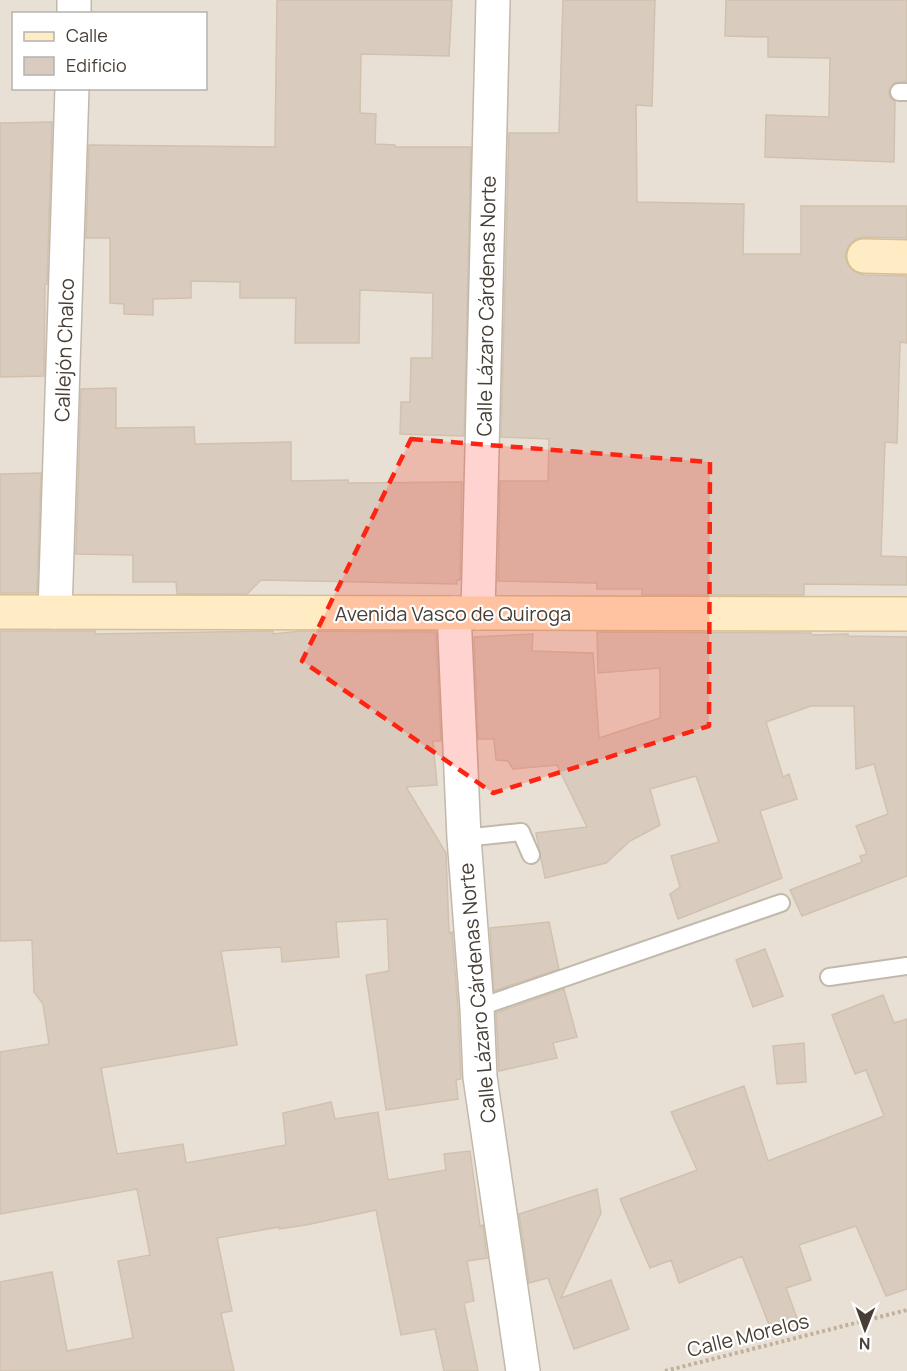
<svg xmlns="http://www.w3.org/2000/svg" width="907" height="1371" viewBox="0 0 907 1371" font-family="Manrope,sans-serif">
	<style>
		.residential { fill: #e8e0d4; fill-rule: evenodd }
		.building { fill: #d9ccbe; stroke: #d1c1ae; stroke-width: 1.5 }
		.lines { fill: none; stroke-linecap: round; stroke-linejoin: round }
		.lane-casing { stroke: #c2b8ab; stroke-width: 20 }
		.street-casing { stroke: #c2b8ab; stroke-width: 36 }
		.secondary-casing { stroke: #d6bf94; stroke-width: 36 }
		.path { stroke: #c2b099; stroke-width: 4; stroke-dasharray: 3 3; stroke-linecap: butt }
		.lane { stroke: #fff; stroke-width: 16 }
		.street { stroke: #fff; stroke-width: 33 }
		.secondary { stroke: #ffecc5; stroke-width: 33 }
		.marked { fill: #ff2312; fill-opacity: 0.2; stroke: #ff2312; stroke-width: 4.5; stroke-dasharray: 12 8; stroke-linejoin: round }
		.labels { text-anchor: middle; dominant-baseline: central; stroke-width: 4.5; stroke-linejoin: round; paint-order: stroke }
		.street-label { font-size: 20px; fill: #473e35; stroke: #fff }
	</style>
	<rect width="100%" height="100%" fill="#f4eee6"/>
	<path class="residential" d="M0,0H907V1371H0ZM14,14H206V88H14Z"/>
	<path class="building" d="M277,0H452L449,56L361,54L360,113L376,114L375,144L395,145V147H471L464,436L400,434L401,402H410L411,358H432L433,293L360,290L359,343H295L296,298H240V282L191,281V298L153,299V315L124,314V304L110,303V238H86L89,145L275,147Z
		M563,0H655L652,106L636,105L637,202L744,204L743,254H801V206H907V238L864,237L856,239L848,247L845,256L848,265L855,272L864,275L907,276V343L900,342L897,443L885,442L881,556L907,557V585L804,584V595H642V589H597V583L498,581L500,481H548L549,439L501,437L509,133H559Z
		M726,0H907V81L894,83L889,91L890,98L895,101L894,162L765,157L766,115L829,117L830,58L768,57V37L725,36Z
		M52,122L47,284H45L44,376L0,377V123Z
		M116,388V428L194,427L195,444L291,442V481L348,480V483L462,482L460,580H457V584L261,580L247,594H177L176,582H133V555L76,554L81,389Z
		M41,473L37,593H0V474Z
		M0,631H95V634L273,631V634L301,631L436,632L441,741H433L437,785L406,787L446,853L449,933L452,932L458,1009L461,1079L456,1080L458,1099L386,1110L366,975L389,971L387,919L336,922L339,957L282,962L281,947L221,951L237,1045L101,1068L117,1154L183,1144L186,1163L286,1145L283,1113L331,1102L335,1119L378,1112L388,1180L446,1170L444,1154L470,1151L480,1226L483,1225L487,1258L467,1261L474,1301L464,1303L478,1371H444L435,1329L401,1335L376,1210L306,1225L279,1229V1227L217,1238L232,1311L221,1313L234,1371H0V1282L52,1272L67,1351L133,1338L118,1261L150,1255L137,1189L0,1214V1052L49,1044L43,1004L34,992L32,940L0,941Z
		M597,632L811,633L812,635L848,634V636L907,637V876L802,916L790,890L862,862L860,856L867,854L856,826L888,814L874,764L856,769L854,706H811L766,722L783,777L789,774L797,799L760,811L782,878L678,919L670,894L680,887L671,856L719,842L696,776L650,789L660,825L630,841L606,863L545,878L536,833L587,827L557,765L513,769L508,761L496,760L494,739H478L474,637L533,634L532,651L593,653L599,738L660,718V668L598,673Z
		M549,922L559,969L494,991L490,928Z
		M765,949L783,996L753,1007L736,960Z
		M564,989L577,1037L553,1043L557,1058L499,1071L496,1013Z
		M883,995L894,1023L907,1019V1289L886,1296L856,1226L799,1245L811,1280L786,1288L797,1318L770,1327L742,1256L679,1283L671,1260L650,1268L620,1199L697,1170L671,1112L744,1086L768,1161L884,1116L866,1070L855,1074L832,1015Z
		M804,1043L806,1082L777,1084L773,1046Z
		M597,1189L601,1213L561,1298L611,1280L629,1329L574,1349L548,1278L529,1283L519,1214Z"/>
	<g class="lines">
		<defs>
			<path id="lane" d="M899,92H907
				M464,838L521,832L531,855
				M829,977L907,966
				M477,1008L781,903"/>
			<path id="street" d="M74,14V0
				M55,612L72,88
				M454,613L464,838L477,1008L480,1077L523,1371
				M478,613L493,0"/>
			<path id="secondary" d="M864,256L907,257
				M0,612L907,614"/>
		</defs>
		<use href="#lane" class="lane-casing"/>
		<use href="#street" class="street-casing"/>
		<use href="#secondary" class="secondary-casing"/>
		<path class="path" d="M665,1371L907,1310"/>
		<use href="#lane" class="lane"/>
		<use href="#street" class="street"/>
		<use href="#secondary" class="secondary"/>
	</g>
	<path class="marked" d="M411,439L710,462L709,726L493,793L302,661Z"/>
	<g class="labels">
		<g class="street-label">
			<text transform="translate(486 306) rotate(-89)">Calle Lázaro Cárdenas Norte</text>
			<text transform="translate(64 350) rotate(-88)">Callejón Chalco</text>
			<text x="453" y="613">Avenida Vasco de Quiroga</text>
			<text transform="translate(477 993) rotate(-95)">Calle Lázaro Cárdenas Norte</text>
			<text transform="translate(748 1335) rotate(-14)">Calle Morelos</text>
		</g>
	</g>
	<rect x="12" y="12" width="195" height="78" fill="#ffffff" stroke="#b5b2ae" stroke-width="1.5"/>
	<rect x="24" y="32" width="30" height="9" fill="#ffecc5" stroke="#b5b2ae" stroke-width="1.5"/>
	<text x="66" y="42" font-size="18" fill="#473e35">Calle</text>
	<rect x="24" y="57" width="30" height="18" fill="#d9ccbe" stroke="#b5b2ae" stroke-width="1.5"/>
	<text x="66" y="72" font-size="18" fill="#473e35">Edificio</text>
	<g transform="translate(865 1329) rotate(181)" stroke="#ffffff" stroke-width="4.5" paint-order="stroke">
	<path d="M0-4.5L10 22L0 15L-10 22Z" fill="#473e35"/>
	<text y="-9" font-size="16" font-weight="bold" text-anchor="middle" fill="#473e35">N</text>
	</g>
</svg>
